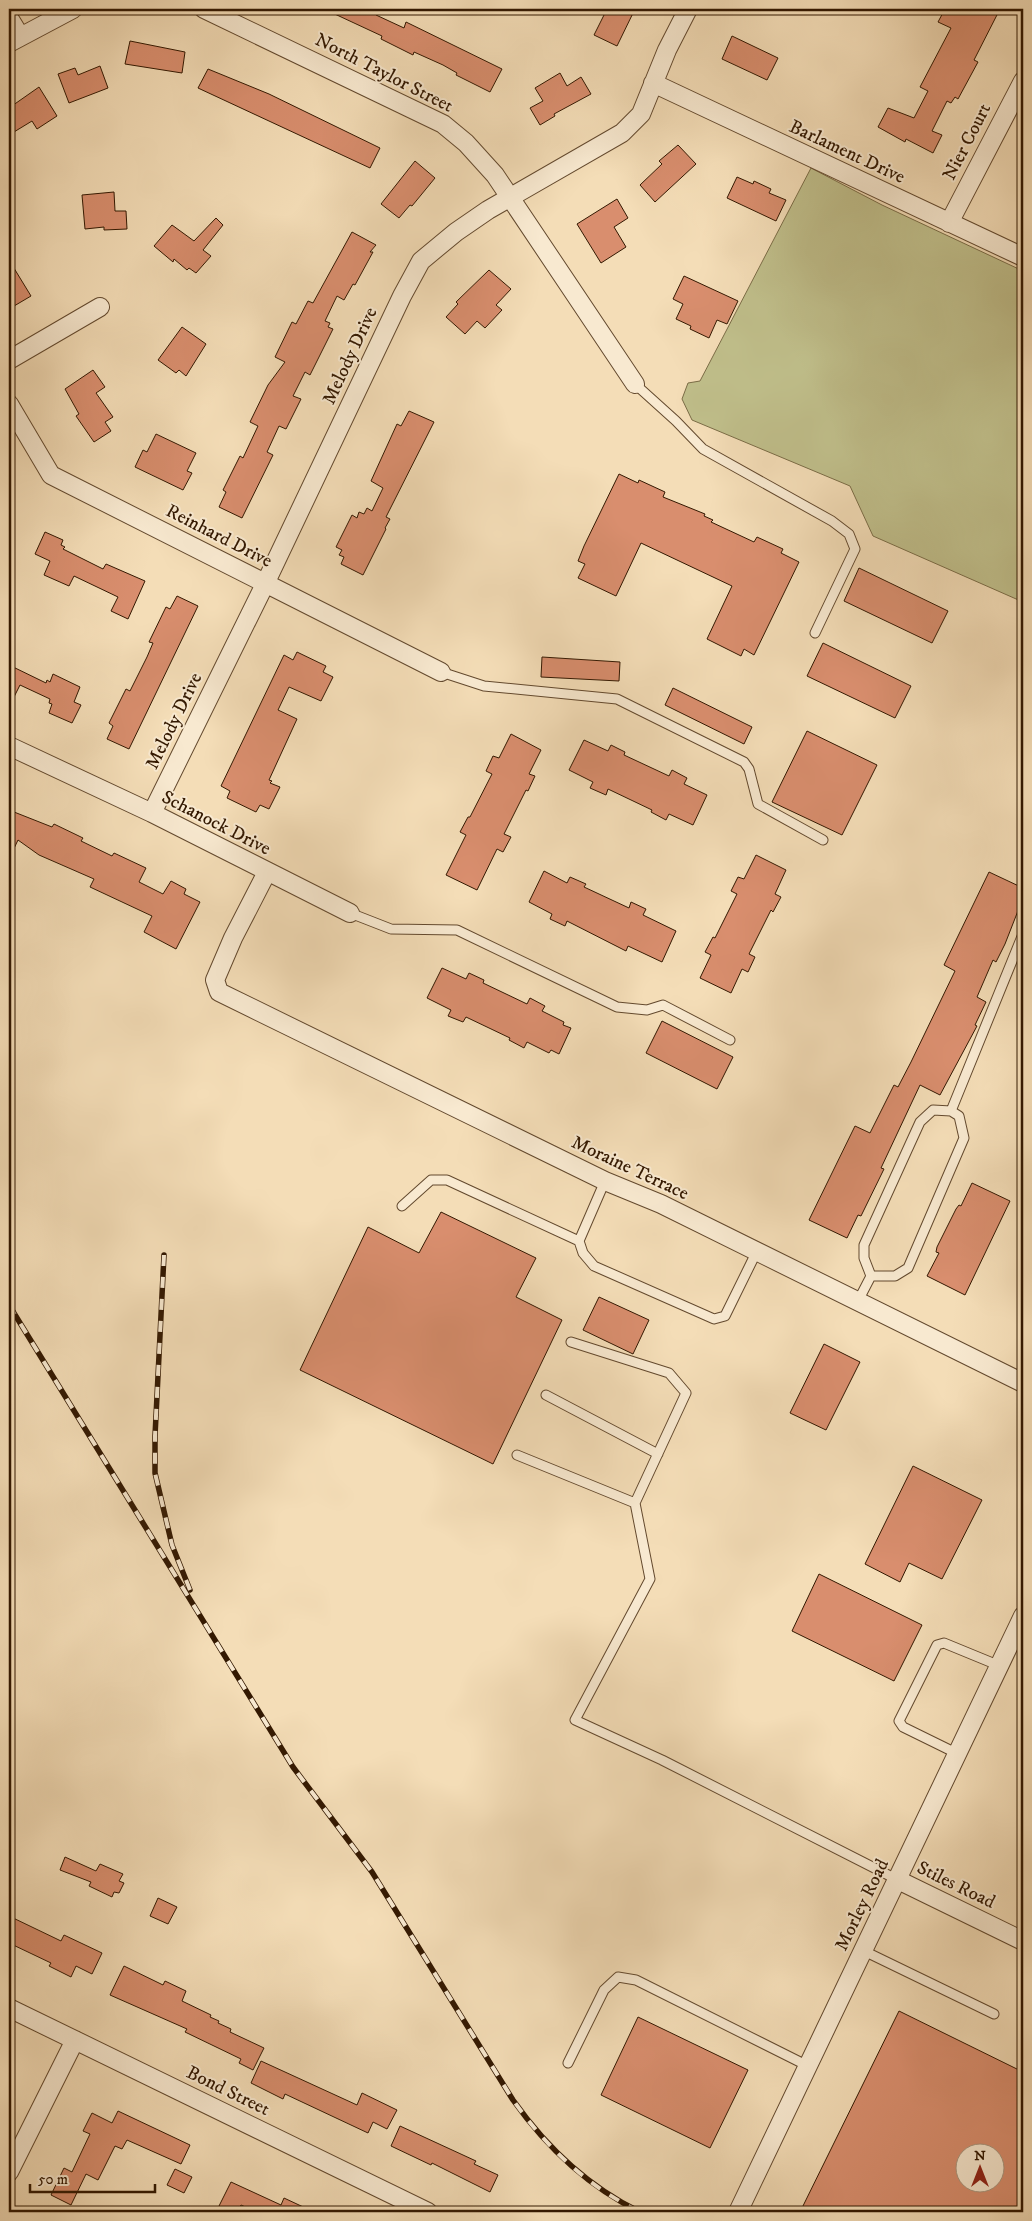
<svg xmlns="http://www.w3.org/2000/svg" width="1032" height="2221" viewBox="0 0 1032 2221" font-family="'IM FELL DW Pica',serif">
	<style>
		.green { fill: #c0bf8b; stroke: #7a6c46 }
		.building { fill: #d98e6e; stroke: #331801; fill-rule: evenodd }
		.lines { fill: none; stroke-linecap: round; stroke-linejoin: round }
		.service-casing { stroke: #63492e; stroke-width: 11 }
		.minor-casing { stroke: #63492e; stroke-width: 20 }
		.service { stroke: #f8e9d0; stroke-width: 9 }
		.minor { stroke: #f8e9d0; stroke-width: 18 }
		.rail-casing { stroke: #331801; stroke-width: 5.5 }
		.rail { stroke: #f8e9d0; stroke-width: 4; stroke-dasharray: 11; stroke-linecap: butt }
		.labels { text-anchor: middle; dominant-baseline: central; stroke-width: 4; stroke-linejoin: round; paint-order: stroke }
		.street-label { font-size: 19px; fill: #331801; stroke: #f8e9d0 }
	</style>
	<rect width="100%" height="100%" fill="#f4ddb7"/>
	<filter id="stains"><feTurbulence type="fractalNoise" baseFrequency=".004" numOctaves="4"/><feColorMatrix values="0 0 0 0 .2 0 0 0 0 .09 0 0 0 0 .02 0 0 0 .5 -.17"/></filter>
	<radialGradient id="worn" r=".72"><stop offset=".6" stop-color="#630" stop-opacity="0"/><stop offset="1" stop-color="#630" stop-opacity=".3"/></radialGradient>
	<path class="green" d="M811,168L882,205L1023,271V602L873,536L850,486L692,420L682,399L688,383L700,381Z"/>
	<path class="building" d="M324,9H379L376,15L404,28L406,22L502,69L490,92L456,75L457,73L443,65L414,52L413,55L381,39L382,36Z
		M607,9H635L617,46L594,35Z
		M945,9H1000L974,60L978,62L958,99L955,97L951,103L947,101L932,131L942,135L933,153L906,139L905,142L878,127L888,108L914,118L928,91L920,87L951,28L938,22Z
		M732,36L778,58L767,80L722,59Z
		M130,41L185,52L182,73L125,64Z
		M100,66L108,88L69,103L58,74L75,68L78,75Z
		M208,69L269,94L380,148L370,168L198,88Z
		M560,73L567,86L581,77L591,94L554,114L555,116L540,125L530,108L543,101L535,88Z
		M39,87L57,116L37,129L32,121L9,135V108Z
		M678,145L696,164L655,202L640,185L662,164L659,161Z
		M415,161L435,178L412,206L410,205L399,218L381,204Z
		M737,177L753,184L754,181L771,189L769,193L786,200L776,221L727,198Z
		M114,192L115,211H126L127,229L104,230V227L85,229L82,195Z
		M617,199L628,218L614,227L626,247L601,263L577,224Z
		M216,218L223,225L203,250L211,256L196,273L189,268L187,270L174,259L173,262L154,246L172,225L194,241Z
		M352,232L376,245L370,252H373L355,285L353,284L344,300L337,296L325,321L330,323L328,327L333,329L310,375L305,372L293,396L301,399L286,429L279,426L267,452L273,455L242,518L219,507L226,492L223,490L240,456L243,458L258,426L250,422L268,385L285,362L275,357L292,322L296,324L308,301L313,303Z
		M9,260L31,296L9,309Z
		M489,270L511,289L496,305L502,310L485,328L477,321L465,334L446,317L458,304L456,302Z
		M684,276L738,301L727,324L717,320L709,338L690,329L691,326L676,319L683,304L673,299Z
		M182,327L206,344L186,376L179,370L176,373L158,360Z
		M93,370L105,387L96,393L113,417L105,422L111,431L94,442L76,416L79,414L65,389Z
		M409,411L434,422L386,517L390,519L385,528L386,529L363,575L341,564L344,557L339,555L342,550L336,547L352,515L357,518L359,512L364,514L367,508L372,511L383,488L371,481L397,424L401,426Z
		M156,434L196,453L187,471L192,473L183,490L135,467L143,450L147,452Z
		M619,474L638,483L639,480L665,492L663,497L705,514L704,516L713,520L711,522L754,542L757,537L783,549L781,553L799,562L754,655L744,649L741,656L707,639L732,586L641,543L616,596L578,578L585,564L578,561L584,546Z
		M45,532L63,540L61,545L65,547L63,549L103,569L106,564L145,581L128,619L111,611L118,597L74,576L69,586L44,575L50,561L35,554Z
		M859,568L948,611L932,643L844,601Z
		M177,596L198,606L129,749L107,739L113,726L109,723L126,689L130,691L147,657L153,643L149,642L166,607L170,609Z
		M823,643L911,686L895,718L807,676Z
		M297,652L326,666L323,672L333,677L321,701L289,687L278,710L297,719L269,780L272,781L270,783L280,787L269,809L260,805L256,812L227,798L230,791L221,786L284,655L293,660Z
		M542,657L620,662L619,681L541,677Z
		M9,665L46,683L47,680L50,682L53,674L80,687L74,702L81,705L72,723L49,713L52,704L49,703L50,699L20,685L9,707Z
		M673,688L752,727L744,744L665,705Z
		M807,731L877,765L842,835L772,802Z
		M511,734L541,750L529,774L535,776L528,791L526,790L504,834L511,837L503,852L497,849L477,890L446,875L466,835L460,832L468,817H470L492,774L486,771L493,756L499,758Z
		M584,740L608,751L611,745L625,752L624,755L669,776L672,770L687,778L684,784L707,795L693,825L669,814L666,820L651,812L652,810L608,789L606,795L590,788L593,782L569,770Z
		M9,810L52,827L54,824L83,838L81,841L112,856L114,853L146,868L139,882L163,894L171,881L186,889L184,894L200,902L176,949L144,932L152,916L90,887L94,879L39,855L18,840L9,859Z
		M756,855L786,870L775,894L781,897L773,912L771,910L749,954L755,957L748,972L742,969L731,993L700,978L711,955L705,952L713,937L715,938L737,894L731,891L738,877L744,879Z
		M544,871L567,883L570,877L586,884L584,887L629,908L631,902L646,909L643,915L676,931L662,962L628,946L626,951L567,921L565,926L550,919L552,914L529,902Z
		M989,872L1023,888V898L1005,944L996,962L993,960L977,997L986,1002L975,1025L977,1026L940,1095L920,1085L881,1168L884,1169L861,1216L858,1215L847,1238L809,1220L855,1126L870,1133L894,1085L898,1087L911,1062L955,971L944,965Z
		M442,968L466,979L469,973L484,980L483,983L527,1004L530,998L545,1006L542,1011L564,1022L563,1025L571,1028L559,1054L551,1050L549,1053L527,1042L524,1048L509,1040L510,1038L466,1017L463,1022L448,1016L451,1010L427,998Z
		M662,1021L733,1057L717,1089L646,1053Z
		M972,1183L1010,1201L965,1295L927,1276L939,1253L936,1252L937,1247L956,1209L959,1205L961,1206Z
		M441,1212L536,1258L516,1297L562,1320L493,1464L300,1370L368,1227L419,1253Z
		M599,1297L649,1320L633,1354L583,1330Z
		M824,1344L860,1362L826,1430L790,1413Z
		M913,1466L982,1500L942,1579L909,1563L900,1582L865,1564Z
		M819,1574L922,1625L894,1681L792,1631Z
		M65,1857L96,1871L100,1864L123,1874L119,1881L124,1883L119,1893L114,1892L112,1897L89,1886L91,1882L60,1870Z
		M158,1898L177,1907L168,1924L150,1916Z
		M9,1916L61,1941L64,1935L102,1953L92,1974L76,1966L71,1977L49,1966L51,1963L9,1943Z
		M124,1966L163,1985L165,1981L186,1991L182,2001L211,2015L210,2017L219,2021L218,2023L231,2029L230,2032L264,2048L253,2070L239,2063L241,2059L185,2032L187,2029L110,1995Z
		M899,2011L1023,2072V2212H800ZM964,2154H994V2184H964Z
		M638,2017L748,2070L710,2148L601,2095Z
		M261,2061L357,2105L362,2093L397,2110L387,2129L373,2122L368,2133L285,2094L283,2099L251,2083Z
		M118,2111L190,2145L181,2164L127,2140L122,2149L115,2146L98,2180L86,2174L71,2205L51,2195L64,2168L72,2172L90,2134L83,2131L92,2113L112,2123Z
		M400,2126L476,2161L474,2164L498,2175L490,2192L432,2163L431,2165L391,2146Z
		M175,2169L192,2177L184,2193L167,2185Z
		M231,2182L281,2205L284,2198L314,2212H256L241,2205L237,2212H232L219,2206Z"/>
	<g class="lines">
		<defs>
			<path id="service" d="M635,384L676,421L703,449L832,521L849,534L855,549L815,633
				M441,672L484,686L617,699L744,762L749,769L758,804L823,840
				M350,913L391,929L457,930L617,1007L647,1010L663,1005L730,1040
				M951,1111L1023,934
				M402,1206L431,1180H447L579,1241L605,1181
				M579,1241L583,1253L594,1266L714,1319L725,1316L756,1253
				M858,1301L871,1276L864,1258V1245L920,1122L933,1110L951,1111L959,1116L964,1138L908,1268L895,1276H871
				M571,1342L669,1373L686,1393L635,1503L650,1579L575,1720L662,1760L898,1880
				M546,1395L658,1454
				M517,1455L635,1503
				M958,1754L903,1727L899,1721L937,1645L944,1643L1000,1666
				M864,1951L994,2014
				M568,2063L604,1990L618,1977L636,1980L808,2066"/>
			<path id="minor" d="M204,9L443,124L466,143L495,175L635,384
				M9,18L20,36
				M9,43L73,9
				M653,83L1023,257
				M949,223L1023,81
				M9,360L100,307
				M9,404L51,475L441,672
				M9,746L152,813L350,913
				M152,813L265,584L402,296L421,261L456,232L488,210L622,133L641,114L667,50L688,9
				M267,872L233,938L215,980L219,992L605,1181L661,1204L1023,1383
				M898,1880L1023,1941
				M9,2008L428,2212
				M9,2172L75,2040
				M738,2212L1023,1616"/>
		</defs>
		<use href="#service" class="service-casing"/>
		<use href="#minor" class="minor-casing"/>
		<use href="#service" class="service"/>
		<use href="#minor" class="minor"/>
		<defs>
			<path id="rail" d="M164,1255L155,1436V1473L172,1545L190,1590
				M9,1305L293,1767L372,1872L513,2100C547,2148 587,2186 640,2212"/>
		</defs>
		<use href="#rail" class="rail-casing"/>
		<use href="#rail" class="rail"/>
	</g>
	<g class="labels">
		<g class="street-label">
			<text transform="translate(384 73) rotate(27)">North Taylor Street</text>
			<text transform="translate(967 142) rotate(-63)">Nier Court</text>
			<text transform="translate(847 152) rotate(25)">Barlament Drive</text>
			<text transform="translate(350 356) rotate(-65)">Melody Drive</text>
			<text transform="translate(219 536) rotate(27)">Reinhard Drive</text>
			<text transform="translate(174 721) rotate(-64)">Melody Drive</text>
			<text transform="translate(216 823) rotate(27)">Schanock Drive</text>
			<text transform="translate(630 1168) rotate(25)">Moraine Terrace</text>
			<text transform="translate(956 1885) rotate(26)">Stiles Road</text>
			<text transform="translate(862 1905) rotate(-64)">Morley Road</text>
			<text transform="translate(228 2091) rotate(26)">Bond Street</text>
		</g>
	</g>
	<rect width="1032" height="2221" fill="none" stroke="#f4ddb7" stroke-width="30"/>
	<rect x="10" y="10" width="1012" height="2201" fill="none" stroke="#331801" stroke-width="2.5"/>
	<rect x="15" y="15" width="1002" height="2191" fill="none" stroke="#331801"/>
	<g transform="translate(980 2168)"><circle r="24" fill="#f8e9d0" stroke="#a9957d"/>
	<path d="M0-4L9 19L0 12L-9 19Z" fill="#8f2418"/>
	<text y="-8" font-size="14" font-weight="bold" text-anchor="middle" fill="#331801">N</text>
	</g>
	<path d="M30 2184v8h125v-8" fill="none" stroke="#331801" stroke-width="2.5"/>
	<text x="38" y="2184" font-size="15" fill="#331801" stroke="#f8e9d0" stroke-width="4" paint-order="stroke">50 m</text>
	<rect width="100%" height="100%" filter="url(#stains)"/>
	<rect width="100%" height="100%" fill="url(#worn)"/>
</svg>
